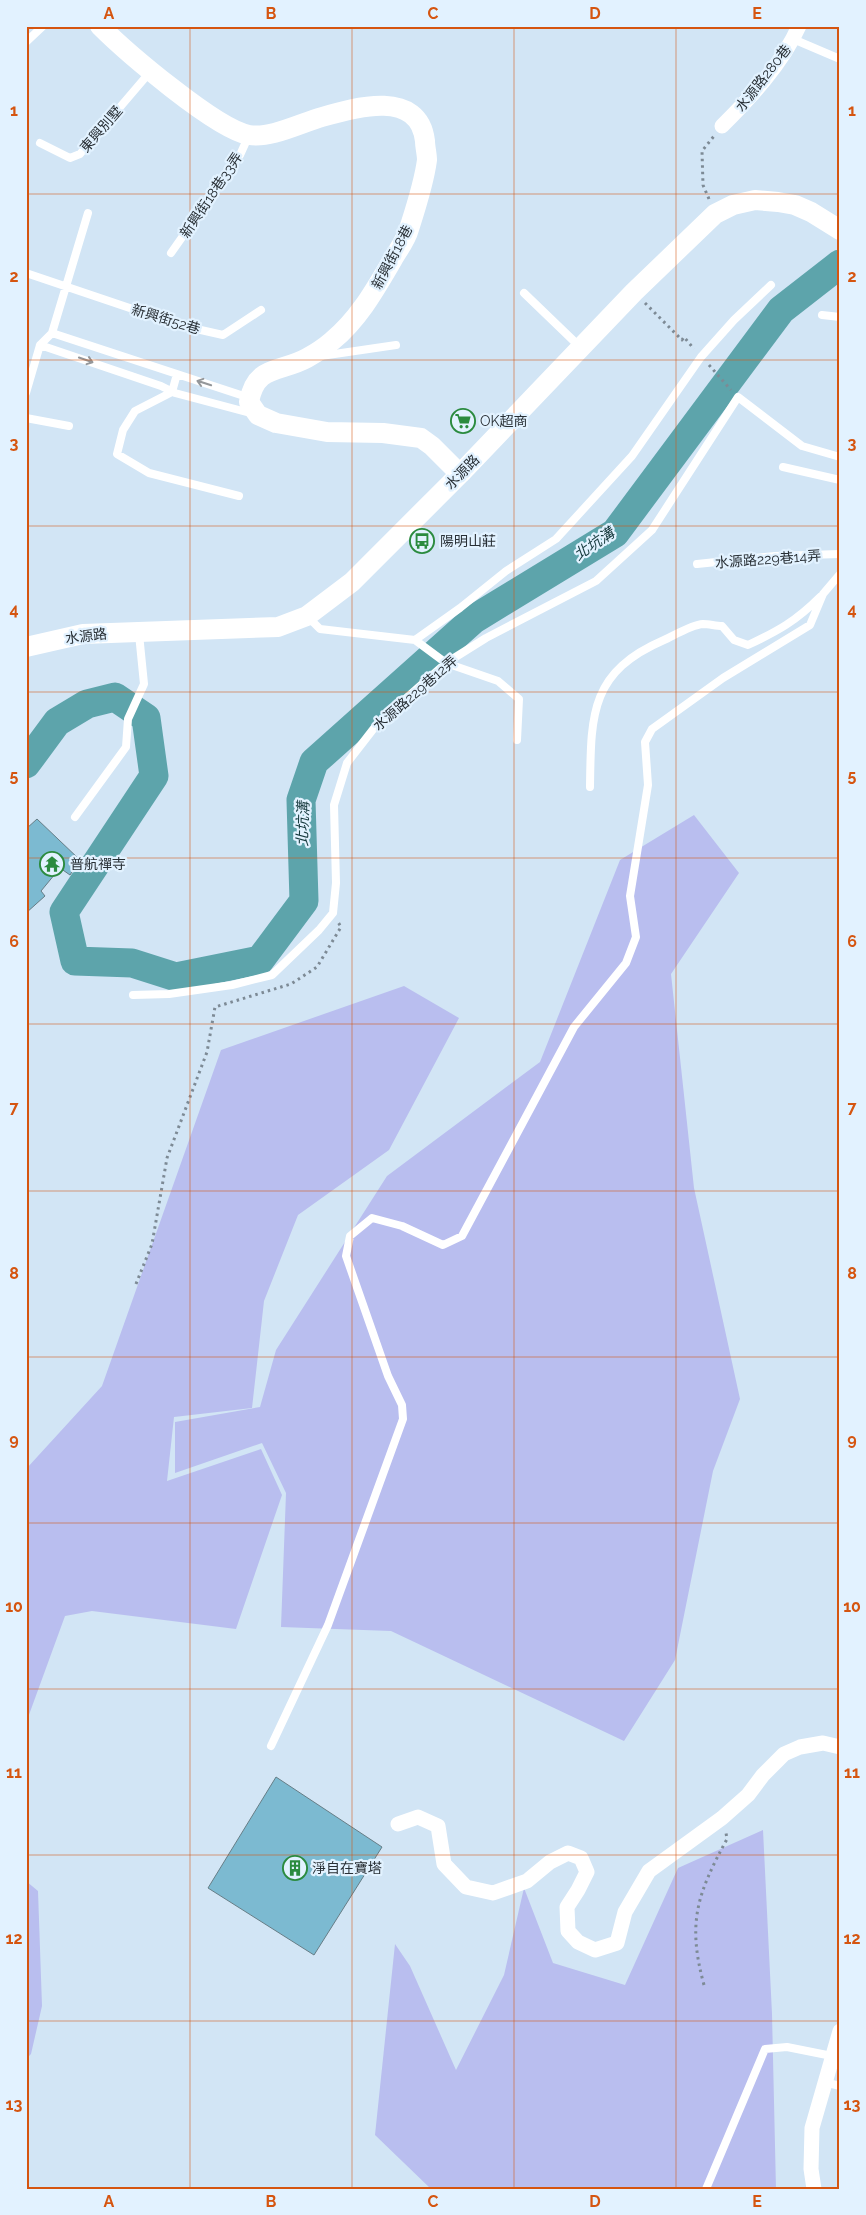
<svg xmlns="http://www.w3.org/2000/svg" width="866" height="2215" viewBox="0 0 866 2215" font-family="Raleway,'Noto Sans TC',sans-serif">
	<style>
		.green { fill: #b9beef }
		.lines { fill: none; stroke-linecap: round; stroke-linejoin: round }
		.river { stroke: #5da4ab; stroke-width: 29 }
		.building { fill: #7cbad1; stroke: #667d86 }
		.path { stroke: #7d8a95; stroke-width: 3; stroke-dasharray: 2.5 4; stroke-linecap: butt }
		.lane { stroke: #fff; stroke-width: 8 }
		.street { stroke: #fff; stroke-width: 15 }
		.secondary { stroke: #fff; stroke-width: 20 }
		.oneway { stroke: #94979a }
		.grid { fill: none; stroke: #d55510; stroke-width: 1; stroke-opacity: 0.55 }
		.labels { text-anchor: middle; dominant-baseline: central; stroke-width: 4.5; stroke-linejoin: round; paint-order: stroke }
		.street-label { font-size: 14px; fill: #282f35; stroke: #e2f2ff }
		.poi-label { font-size: 14px; fill: #282f35; stroke: #e2f2ff; text-anchor: start }
		.water-label { font-size: 15px; font-style: italic; fill: #183b3f; stroke: #e2f2ff }
		.neatline { fill: none; stroke: #d55510; stroke-width: 2 }
		.grid-label { font-size: 16px; text-anchor: middle; font-weight: bold; fill: #d55510 }
	</style>
	<rect width="100%" height="100%" fill="#d2e5f5"/>
	<path class="green" d="M694,815L739,873L671,974L694,1188L740,1399L713,1471L675,1660L624,1741L391,1631L281,1627L286,1493L262,1443L175,1473V1422L260,1407L276,1350L387,1176L540,1062L620,860Z
		M404,986L459,1018L389,1150L298,1215L264,1301L252,1408L174,1417L167,1481L261,1449L282,1495L236,1629L92,1611L65,1616L26,1723L27,1468L102,1386L221,1050Z
		M763,1830L772,2014L776,2189H431L375,2135L395,1944L410,1966L456,2070L504,1975L524,1888L553,1963L625,1985L678,1868Z
		M26,1881L38,1891L42,2006L31,2054L26,2059Z"/>
	<g class="lines">
		<path class="river" d="M26,764L57,722L87,704L115,697L146,718L154,776L64,912L75,961L132,963L176,977L260,960L304,901L301,800L314,762L474,619L615,533L781,310L840,264"/>
	</g>
	<path class="building" d="M37,819L80,860L70,875L60,868L41,891L45,896L26,913V829Z
		M276,1777L382,1847L314,1955L208,1888Z"/>
	<g class="lines">
		<path class="path" d="M709,199L703,185L702,151L714,136
			M645,303L682,340L684,337L694,349
			M709,365L731,390
			M136,1284L152,1244L167,1158L207,1052L215,1007L291,984L317,967L341,927L338,922
			M704,1985C687,1923 697,1894 727,1839L726,1833"/>
		<path class="lane" d="M793,39L840,59
			M26,42L43,26
			M40,143L70,158L80,154L150,72
			M171,253L240,155L249,135
			M26,273L183,326L223,335L261,310
			M524,293L579,346
			M822,315L840,317
			M52,333L250,398
			M40,345L161,386L175,393L254,414
			M40,345L52,333L88,213
			M321,356L396,345
			M177,374L172,392L135,411L123,430L117,454L149,473L239,496
			M26,393L40,345
			M26,418L69,426
			M783,467L840,480
			M697,564L775,556L840,554
			M307,616L320,629L415,640L460,608L506,571L556,539L632,456L701,357L734,320L771,285
			M415,640L446,663L498,681L519,699L517,740
			M590,787C591,714 590,672 664,640C675,635 691,625 703,624C709,624 716,626 722,626L734,640L748,645C778,631 796,621 820,597
			M75,817L126,747L128,719L144,684L139,634
			M133,995L169,994L232,985L272,975L319,930L333,913L336,883L334,805L347,763L378,723L446,663L486,638L596,581L652,530L738,397L802,446L840,457
			M271,1746L328,1625L403,1419L402,1405L388,1376L346,1256L350,1236L372,1218L402,1226L443,1245L462,1236L574,1027L626,963L636,937L630,896L648,785L645,742L652,729L723,678L810,625L823,594L840,574
			M824,2082L840,2086
			M706,2189L765,2049L787,2047L832,2056"/>
		<path class="street" d="M722,126C751,97 782,64 799,26
			M398,1824L418,1817L438,1826L444,1864L466,1887L493,1893L527,1881L550,1862L568,1853L581,1858L587,1872L578,1890L567,1907L568,1931L578,1942L595,1950L617,1943L625,1912L649,1871L722,1818L748,1795L763,1775L784,1754L800,1747L823,1743L840,1747
			M814,2189L811,2169L812,2128L840,2031"/>
		<path class="secondary" d="M100,26C126,52 216,129 249,135C270,139 301,123 322,117C356,107 419,89 425,141C425,147 427,154 427,160C424,183 416,207 409,229C406,240 398,250 393,259C376,288 359,319 332,341C325,347 316,353 307,358C280,373 256,364 249,402L258,415L276,423L327,432L383,433L421,438L432,446L460,474
			M26,647L83,634L278,627L307,616L352,582L460,474L634,292L715,214L733,205L755,200L778,202L795,205L811,212L840,230"/>
	</g>
	<defs><path id="oneway-shaft" d="M-6 0H5M1.5-3L5.5 0L1.5 3" fill="none" stroke-width="1.6" stroke-linecap="round" stroke-linejoin="round" transform="scale(1.25)"/></defs>
	<g class="oneway">
		<use href="#oneway-shaft" transform="translate(86 360) rotate(19)"/>
		<use href="#oneway-shaft" transform="translate(204 383) rotate(-162)"/>
	</g>
	<path class="grid" d="M190,26V2189M352,26V2189M514,26V2189M676,26V2189M26,194H840M26,360H840M26,526H840M26,692H840M26,858H840M26,1024H840M26,1191H840M26,1357H840M26,1523H840M26,1689H840M26,1855H840M26,2021H840"/>
	<defs>
		<symbol id="supermarket-ring" viewBox="-11 -11 22 22"><circle r="9.5" fill="#e2f2ff" stroke="#2b8b3f" stroke-width="1.5"/><path d="M-6-5.5h2.5l.6 2H6L4.5 2H-2.5L-4.4-4H-6ZM-1.5 3.2a1.3 1.3 0 1 0 .1 0ZM3 3.2a1.3 1.3 0 1 0 .1 0Z" fill="#2b8b3f"/></symbol>
		<symbol id="bus-ring" viewBox="-11 -11 22 22"><circle r="9.5" fill="#e2f2ff" stroke="#2b8b3f" stroke-width="1.5"/><path d="M-5-6H5V4H4V6H2V4H-2V6H-4V4H-5ZM-3.5-4V0h7V-4ZM-3.5 1.2v1.5H-2V1.2ZM2 1.2v1.5H3.5V1.2Z" fill="#2b8b3f"/></symbol>
		<symbol id="temple-ring" viewBox="-11 -11 22 22"><circle r="9.5" fill="#e2f2ff" stroke="#2b8b3f" stroke-width="1.5"/><path d="M0-6L5-2H3V0L6.5 2.5H4V6H1.5V3h-3V6H-4V2.5H-6.5L-3 0V-2H-5Z" fill="#2b8b3f"/></symbol>
		<symbol id="building-ring" viewBox="-11 -11 22 22"><circle r="9.5" fill="#e2f2ff" stroke="#2b8b3f" stroke-width="1.5"/><path d="M-4-6H4V6H1V3H-1V6H-4ZM-2.5-4.3h1.7v1.8h-1.7ZM.8-4.3h1.7v1.8H.8ZM-2.5-1h1.7V.8h-1.7ZM.8-1h1.7V.8H.8Z" fill="#2b8b3f"/></symbol>
	</defs>
	<g fill-rule="evenodd">
		<use href="#supermarket-ring" x="449" y="407" width="28" height="28"/>
		<use href="#bus-ring" x="408" y="527" width="28" height="28"/>
		<use href="#temple-ring" x="38" y="850" width="28" height="28"/>
		<use href="#building-ring" x="281" y="1854" width="28" height="28"/>
	</g>
	<g class="labels">
		<g class="street-label">
			<text transform="translate(763 78) rotate(-52)">水源路280巷</text>
			<text transform="translate(101 129) rotate(-49)">東興別墅</text>
			<text transform="translate(211 195) rotate(-56)">新興街18巷33弄</text>
			<text transform="translate(392 257) rotate(-62)">新興街18巷</text>
			<text transform="translate(166 319) rotate(17)">新興街52巷</text>
			<text transform="translate(462 472) rotate(-46)">水源路</text>
			<text transform="translate(768 559) rotate(-4)">水源路229巷14弄</text>
			<text transform="translate(86 636) rotate(-7)">水源路</text>
			<text transform="translate(415 693) rotate(-41)">水源路229巷12弄</text>
		</g>
		<g class="poi-label">
			<text x="480" y="421">OK超商</text>
			<text x="440" y="541">陽明山莊</text>
			<text x="70" y="864">普航禪寺</text>
			<text x="312" y="1868">淨自在寶塔</text>
		</g>
		<g class="water-label">
			<text transform="translate(594 544) rotate(-34)">北坑溝</text>
			<text transform="translate(303 824) rotate(-89)">北坑溝</text>
		</g>
	</g>
	<rect width="866" height="2215" fill="none" stroke="#e2f2ff" stroke-width="55"/>
	<rect x="28" y="28" width="810" height="2160" class="neatline"/>
	<g class="grid-label">
		<text x="109" y="19">A</text>
		<text x="271" y="19">B</text>
		<text x="433" y="19">C</text>
		<text x="595" y="19">D</text>
		<text x="757" y="19">E</text>
		<text x="14" y="116">1</text>
		<text x="852" y="116">1</text>
		<text x="14" y="282">2</text>
		<text x="852" y="282">2</text>
		<text x="14" y="449">3</text>
		<text x="852" y="449">3</text>
		<text x="14" y="615">4</text>
		<text x="852" y="615">4</text>
		<text x="14" y="781">5</text>
		<text x="852" y="781">5</text>
		<text x="14" y="947">6</text>
		<text x="852" y="947">6</text>
		<text x="14" y="1113">7</text>
		<text x="852" y="1113">7</text>
		<text x="14" y="1279">8</text>
		<text x="852" y="1279">8</text>
		<text x="14" y="1445">9</text>
		<text x="852" y="1445">9</text>
		<text x="14" y="1612">10</text>
		<text x="852" y="1612">10</text>
		<text x="14" y="1778">11</text>
		<text x="852" y="1778">11</text>
		<text x="14" y="1944">12</text>
		<text x="852" y="1944">12</text>
		<text x="14" y="2110">13</text>
		<text x="852" y="2110">13</text>
		<text x="109" y="2207">A</text>
		<text x="271" y="2207">B</text>
		<text x="433" y="2207">C</text>
		<text x="595" y="2207">D</text>
		<text x="757" y="2207">E</text>
	</g>
</svg>
